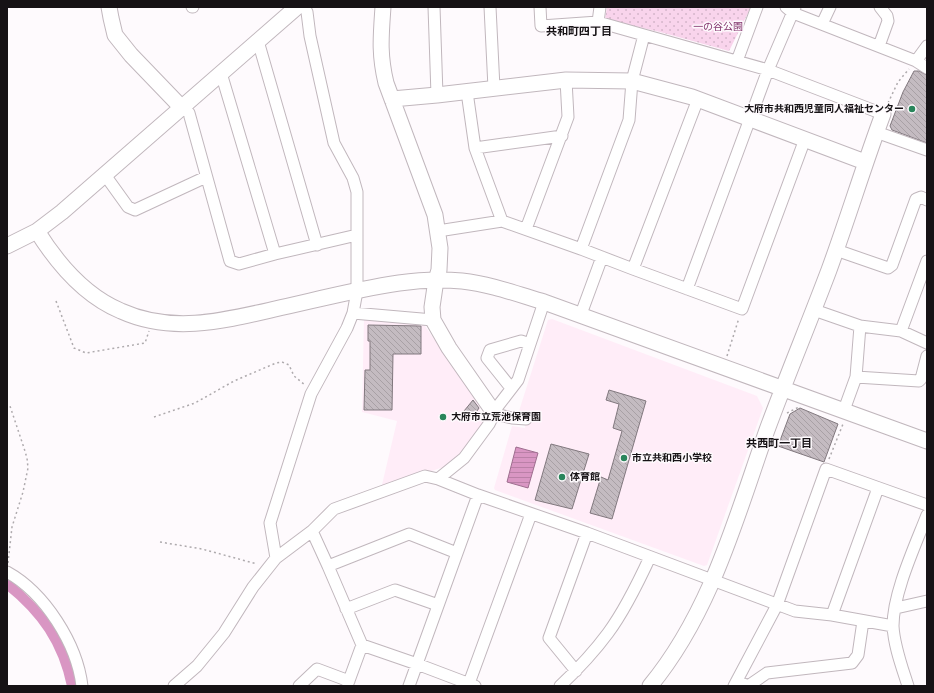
<svg xmlns="http://www.w3.org/2000/svg" width="934" height="693" viewBox="0 0 934 693" font-family="Overpass,'Noto Sans JP',sans-serif">
	<style>
		.built { fill: #ffedf8 }
		.grass { fill: url(#grass-dots) }
		.water { fill: url(#water-rules); stroke: #9e6e8f }
		.lines { fill: none; stroke-linecap: round; stroke-linejoin: round }
		.canal { stroke: #d996c3; stroke-width: 10 }
		.building { fill: url(#building-back-hatch); stroke: #81787e }
		.street-casing { stroke: #c1b7bd; stroke-width: 13 }
		.secondary-casing { stroke: #c1b7bd; stroke-width: 17 }
		.path { stroke: #aeaaad; stroke-width: 1.5; stroke-dasharray: 2 3; stroke-linecap: butt }
		.street { stroke: #fff; stroke-width: 11 }
		.secondary { stroke: #fff; stroke-width: 15 }
		.poi-dot { fill: #29855b; stroke: #fefafd; stroke-width: 1.5 }
		.labels { text-anchor: middle; dominant-baseline: central; stroke-width: 3; stroke-linejoin: round; paint-order: stroke }
		.park-label { font-size: 10px; fill: #80326b; stroke: #fefafd }
		.poi-label { font-size: 10px; font-weight: bold; fill: #161215; stroke: #fefafd; text-anchor: start }
		.neighbourhood-label { font-size: 11px; font-weight: bold; fill: #161215; stroke: #fefafd }
	</style>
	<defs>
		<pattern id="grass-dots" width="8" height="8" patternUnits="userSpaceOnUse"><rect width="8" height="8" fill="#f9d4ec"/><path d="M2 2h.1M6 6h.1" fill="none" stroke="#d5b5ca" stroke-width="1.8" stroke-linecap="round"/></pattern>
		<pattern id="water-rules" width="6" height="5" patternUnits="userSpaceOnUse"><rect width="6" height="5" fill="#d996c3"/><path d="M0 2.5h6" fill="none" stroke="#ba80a7"/></pattern>
		<pattern id="building-back-hatch" width="6" height="6" patternUnits="userSpaceOnUse"><rect width="6" height="6" fill="#c4bbc1"/><path d="M-1 5l2 2M0 0l6 6M5-1l2 2" fill="none" stroke="#a8a0a5"/></pattern>
	</defs>
	<rect width="100%" height="100%" fill="#fefafd"/>
	<path class="built" d="M364,318L419,322L425,326L479,404L482,421L484,424L460,457L449,465L381,489L397,421L362,412Z
		M552,319L757,396L763,408L707,565L704,566L495,490L494,488L512,426L525,428L526,413L519,411L548,320Z"/>
	<path class="grass" d="M607,7H751L729,51L660,32L605,19Z"/>
	<path class="water" d="M516,447L538,453L528,488L507,482Z"/>
	<g class="lines">
		<path class="canal" d="M7,584C42,612 63,642 72,686"/>
	</g>
	<path class="building" d="M914,71H919L927,75V143L892,130L890,126L903,92Z
		M368,325L421,326V354H393L392,410H364L365,370H370V341H368Z
		M609,390L646,401L612,519L590,513L601,477L608,480L622,431L613,428L619,404L606,400Z
		M473,400L479,408L473,417L464,411Z
		M800,408L838,424L824,462L778,446L790,414Z
		M551,444L589,454L572,509L535,500Z"/>
	<g class="lines">
		<defs>
			<path id="street" d="M192,7H193
				M434,7L437,95
				M490,7L494,88
				M540,7L541,26L598,22L600,7
				M786,7L793,13L916,61L927,68
				M598,22L644,35
				M822,24L830,7
				M258,41L317,245
				M879,46L888,21L887,16L880,7
				M737,61L757,7
				M916,61L927,46
				M221,73L275,254
				M467,92L475,148L502,221
				M182,108L189,113L230,261L239,264L275,254L357,235
				M876,132L927,150
				M475,148L562,136
				M105,175L128,207L135,210L206,177
				M526,229L568,117L566,80
				M438,231L502,221L581,249L629,120L632,81L644,35L768,70L883,114
				M581,249L633,269L742,309L805,139
				M836,250L888,268L892,265L916,199L921,197L927,200
				M633,269L698,99
				M687,289L768,70L795,7
				M814,310L860,326L901,331L927,343
				M353,313L433,320
				M581,314L602,257
				M901,331L927,261
				M856,377L919,381L921,379L927,356
				M511,388L487,358L490,350L521,341L530,344
				M844,410L856,377L860,326
				M495,414L512,418L526,419
				M438,479L478,495L587,533L795,611L832,615L893,626
				M312,531L328,566L362,645L347,686
				M276,558L270,523L311,394L347,328L353,313L357,291V192L353,178L334,143L310,36L307,12L304,7
				M328,566L409,534L457,553
				M7,572C45,593 77,644 82,686
				M896,608L927,601
				M346,609L395,590L438,605
				M832,615L878,488
				M362,645L417,664L475,686
				M576,671L549,638L587,533
				M737,681L748,686L767,673L852,663L858,655L863,621
				M174,686L197,666L224,633L253,587L276,558L312,531L334,509L425,476L438,479L464,458L489,424L498,406L518,380L544,302
				M299,686L317,669L349,681
				M409,686L478,495
				M468,686L531,514
				M560,686C577,670 594,652 608,633C625,610 638,583 650,557
				M734,686L777,605L826,469L927,505
				M908,686C902,667 894,646 893,626C893,593 915,546 927,515"/>
			<path id="secondary" d="M109,7L111,18L115,35L131,55L182,108
				M383,7C381,36 379,54 386,83L435,215L440,248L439,270L436,280L432,307L433,320L449,348L495,414
				M392,99L437,95L566,80L632,81L692,97L865,162
				M37,231C57,263 85,296 121,311C172,334 223,321 275,309C316,300 357,289 399,283C419,280 442,279 462,281C490,284 517,294 544,302L927,441
				M7,246L37,231L62,212L297,7
				M650,686C711,612 736,518 767,430C787,376 809,323 829,270C848,218 864,165 883,114"/>
		</defs>
		<use href="#street" class="street-casing"/>
		<use href="#secondary" class="secondary-casing"/>
		<path class="path" d="M888,103L898,82L909,69
			M56,301L74,348L86,353L145,343L149,331
			M727,356L739,318
			M787,413L799,407
			M154,417L195,403L234,381L276,363L282,362L289,365L294,376L305,385
			M829,459L843,424
			M160,542L202,549L257,564
			M8,563L12,527L23,492L28,468L27,458L24,448L10,406"/>
		<use href="#street" class="street"/>
		<use href="#secondary" class="secondary"/>
	</g>
	<g class="poi-dot">
		<circle cx="912" cy="109" r="4"/>
		<circle cx="443" cy="417" r="4"/>
		<circle cx="624" cy="458" r="4"/>
		<circle cx="562" cy="477" r="4"/>
	</g>
	<g class="labels">
		<g class="park-label">
			<text x="718" y="27">一の谷公園</text>
		</g>
		<g class="poi-label">
			<text x="904" y="109" text-anchor="end">大府市共和西児童同人福祉センター</text>
			<text x="451" y="417">大府市立荒池保育園</text>
			<text x="632" y="458">市立共和西小学校</text>
			<text x="570" y="477">体育館</text>
		</g>
		<g class="neighbourhood-label">
			<text x="579" y="32">共和町四丁目</text>
			<text x="779" y="444">共西町一丁目</text>
		</g>
	</g>
	<rect width="934" height="693" fill="none" stroke="#161215" stroke-width="16"/>
</svg>
